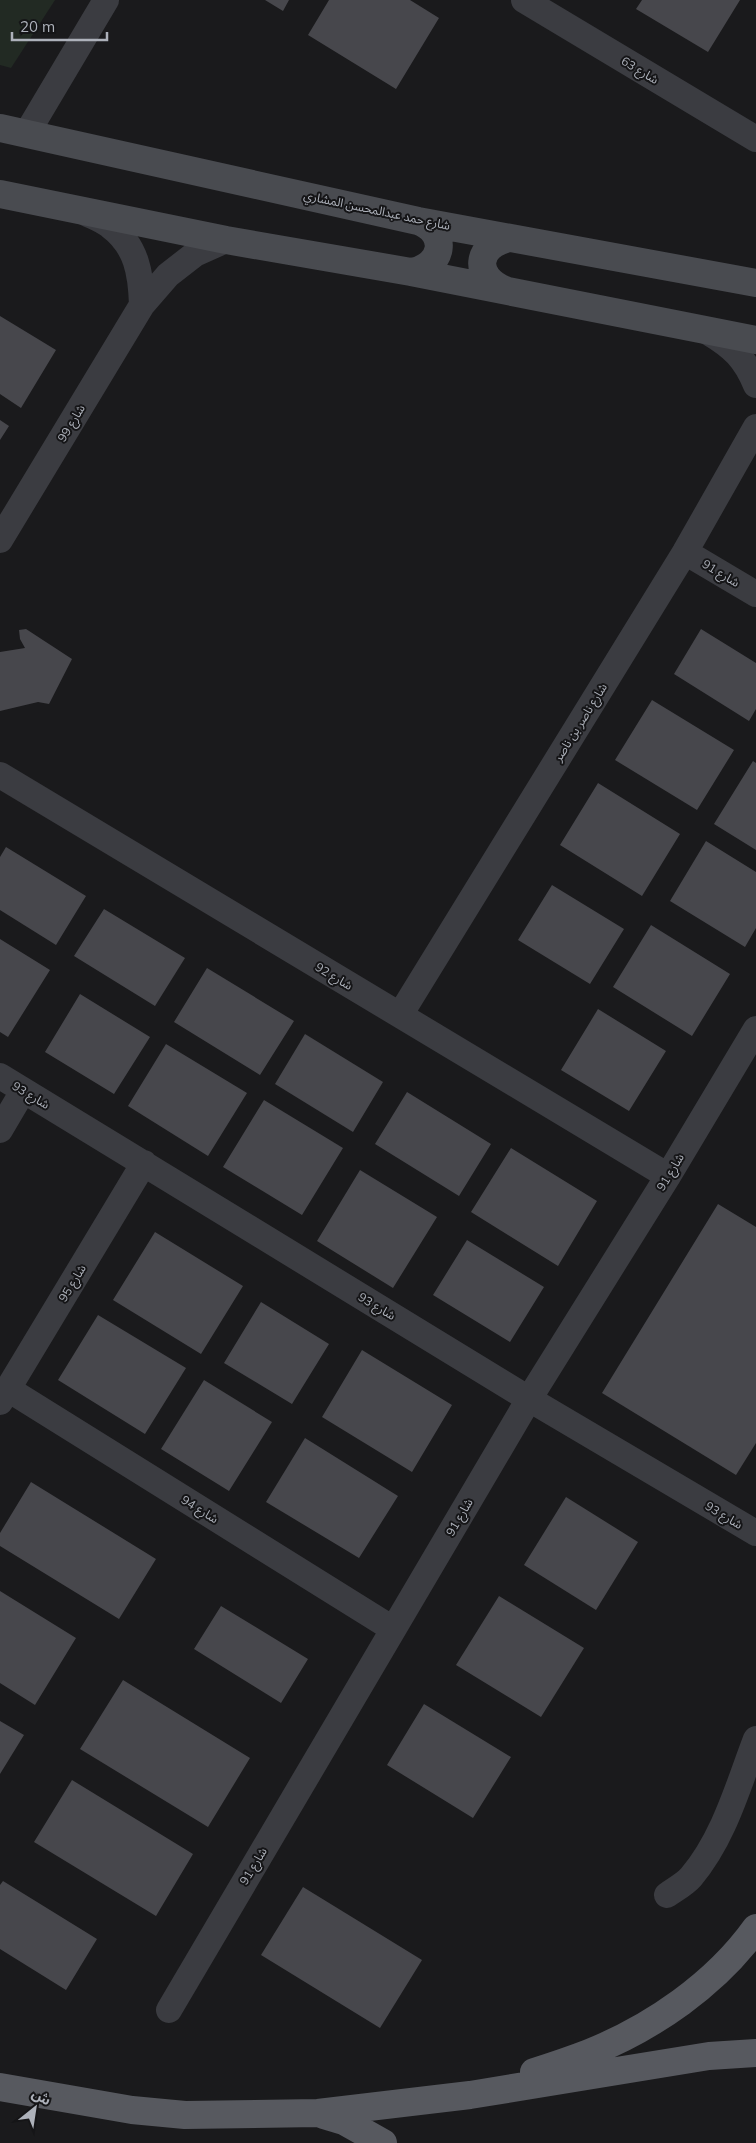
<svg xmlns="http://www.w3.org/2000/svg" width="756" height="2143" viewBox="0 0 756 2143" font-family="Mulish,'Noto Sans Arabic',sans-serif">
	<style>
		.green { fill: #222a23 }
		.building { fill: #47474c }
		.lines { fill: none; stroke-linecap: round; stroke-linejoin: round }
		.street { stroke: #3b3c41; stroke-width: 26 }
		.secondary { stroke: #494b50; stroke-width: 28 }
		.primary { stroke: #57595f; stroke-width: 28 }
		.labels { text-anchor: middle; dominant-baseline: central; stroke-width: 4; stroke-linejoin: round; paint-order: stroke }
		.street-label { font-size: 12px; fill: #adb1ba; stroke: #151517 }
	</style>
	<rect width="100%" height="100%" fill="#1a1a1c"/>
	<path class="green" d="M0,0H55L11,68L0,65Z"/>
	<path class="building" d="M265,0H289L283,11Z
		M329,0H410L439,18L396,89L308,35Z
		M642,0H740L708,52L636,9Z
		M0,316L56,350L21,408L0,394Z
		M0,420L9,426L0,440Z
		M26,629L72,659L49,704L38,702L0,711V652L25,648L20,639L19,630Z
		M701,629L756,663V709L749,721L674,674Z
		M652,700L734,750L697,810L615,760Z
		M753,761L756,763V850L714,824Z
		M598,783L680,834L642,896L560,845Z
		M706,841L756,872V928L745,947L670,901Z
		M6,847L86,896L56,945L0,910V857Z
		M552,885L624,929L590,984L518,940Z
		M104,909L185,958L155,1006L74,956Z
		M651,925L730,974L692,1036L613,987Z
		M0,939L50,970L8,1037L0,1032Z
		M207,968L294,1021L260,1075L174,1022Z
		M80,994L150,1037L114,1094L45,1052Z
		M598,1009L666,1051L629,1111L561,1070Z
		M305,1034L383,1082L353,1132L275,1084Z
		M166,1044L247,1093L208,1156L128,1106Z
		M407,1092L491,1144L459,1196L375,1144Z
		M264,1100L343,1148L302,1215L223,1167Z
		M511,1148L597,1201L558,1266L471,1212Z
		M360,1170L437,1217L393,1288L317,1241Z
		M718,1204L756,1227V1443L736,1475L602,1393Z
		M155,1232L243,1286L201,1354L113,1300Z
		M467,1240L544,1287L510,1342L433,1295Z
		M261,1302L329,1344L292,1404L224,1363Z
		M98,1315L186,1368L145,1434L58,1380Z
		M362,1350L452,1405L412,1472L322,1417Z
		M204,1380L272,1422L229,1491L161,1449Z
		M305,1438L398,1496L359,1558L266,1502Z
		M31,1482L156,1559L119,1619L0,1546V1533Z
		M566,1497L638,1542L596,1610L524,1565Z
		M0,1591L76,1638L35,1705L0,1683Z
		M499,1596L584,1648L541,1717L456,1665Z
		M221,1606L308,1659L281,1703L194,1649Z
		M123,1680L250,1758L208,1827L80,1749Z
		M424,1704L511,1757L473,1818L387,1765Z
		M0,1721L24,1735L0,1774Z
		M72,1780L193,1854L156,1916L34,1842Z
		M3,1881L97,1939L66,1990L0,1949V1885Z
		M303,1887L422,1960L380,2028L261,1955Z"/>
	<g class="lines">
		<path class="street" d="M524,0L756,139
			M27,133L106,0
			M86,213C94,217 103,220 110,226C137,246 141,274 142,305
			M708,332C733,347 745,358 756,385
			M0,540L142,305L168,275L195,254L226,240
			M685,552L756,594
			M0,775L668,1176
			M400,1015L685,552L756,427
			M0,1076L529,1399L756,1533
			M0,1130L23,1091
			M8,1389L393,1629
			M0,1402L144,1163
			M667,1895C674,1890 685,1884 691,1877C724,1838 738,1786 756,1739
			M169,2010L529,1399L668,1176L756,1029"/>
		<path class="secondary" d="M0,128L418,221L756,283
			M0,194L226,240L411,272L756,340
			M411,272C443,267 450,233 418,221
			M505,290C473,277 475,246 509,238"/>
		<path class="primary" d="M534,2072C553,2066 571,2060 589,2053C652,2028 716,1984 756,1928
			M0,2087L132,2110L185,2115L318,2113L470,2095L709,2056L756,2053
			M324,2115L344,2121L383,2143"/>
	</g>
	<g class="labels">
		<g class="street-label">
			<text transform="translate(640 70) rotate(31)">شارع 63</text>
			<text transform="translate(377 210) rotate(12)">شارع حمد عبدالمحسن المشاري</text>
			<text transform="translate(71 423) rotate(-59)">شارع 99</text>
			<text transform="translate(721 573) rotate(31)">شارع 91</text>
			<text transform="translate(580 722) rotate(-58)">شارع ناصر بن ناصر</text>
			<text transform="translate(334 976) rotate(31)">شارع 92</text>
			<text transform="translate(31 1095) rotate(31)">شارع 93</text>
			<text transform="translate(670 1172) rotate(-59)">شارع 91</text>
			<text transform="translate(72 1283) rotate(-59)">شارع 95</text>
			<text transform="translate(377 1306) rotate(31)">شارع 93</text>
			<text transform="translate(200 1509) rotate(32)">شارع 94</text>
			<text transform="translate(724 1515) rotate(31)">شارع 93</text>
			<text transform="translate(459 1517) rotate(-60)">شارع 91</text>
			<text transform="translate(253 1866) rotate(-59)">شارع 91</text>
		</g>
	</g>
	<g transform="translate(35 2108) rotate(30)" stroke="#151517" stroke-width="4" paint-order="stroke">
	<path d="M0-4L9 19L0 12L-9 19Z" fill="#adb1ba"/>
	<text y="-8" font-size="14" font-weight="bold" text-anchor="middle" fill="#adb1ba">ش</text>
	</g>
	<path d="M12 32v8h95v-8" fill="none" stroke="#adb1ba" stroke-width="2.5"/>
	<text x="20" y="32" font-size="15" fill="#adb1ba" stroke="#151517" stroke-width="4" paint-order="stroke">20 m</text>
</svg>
